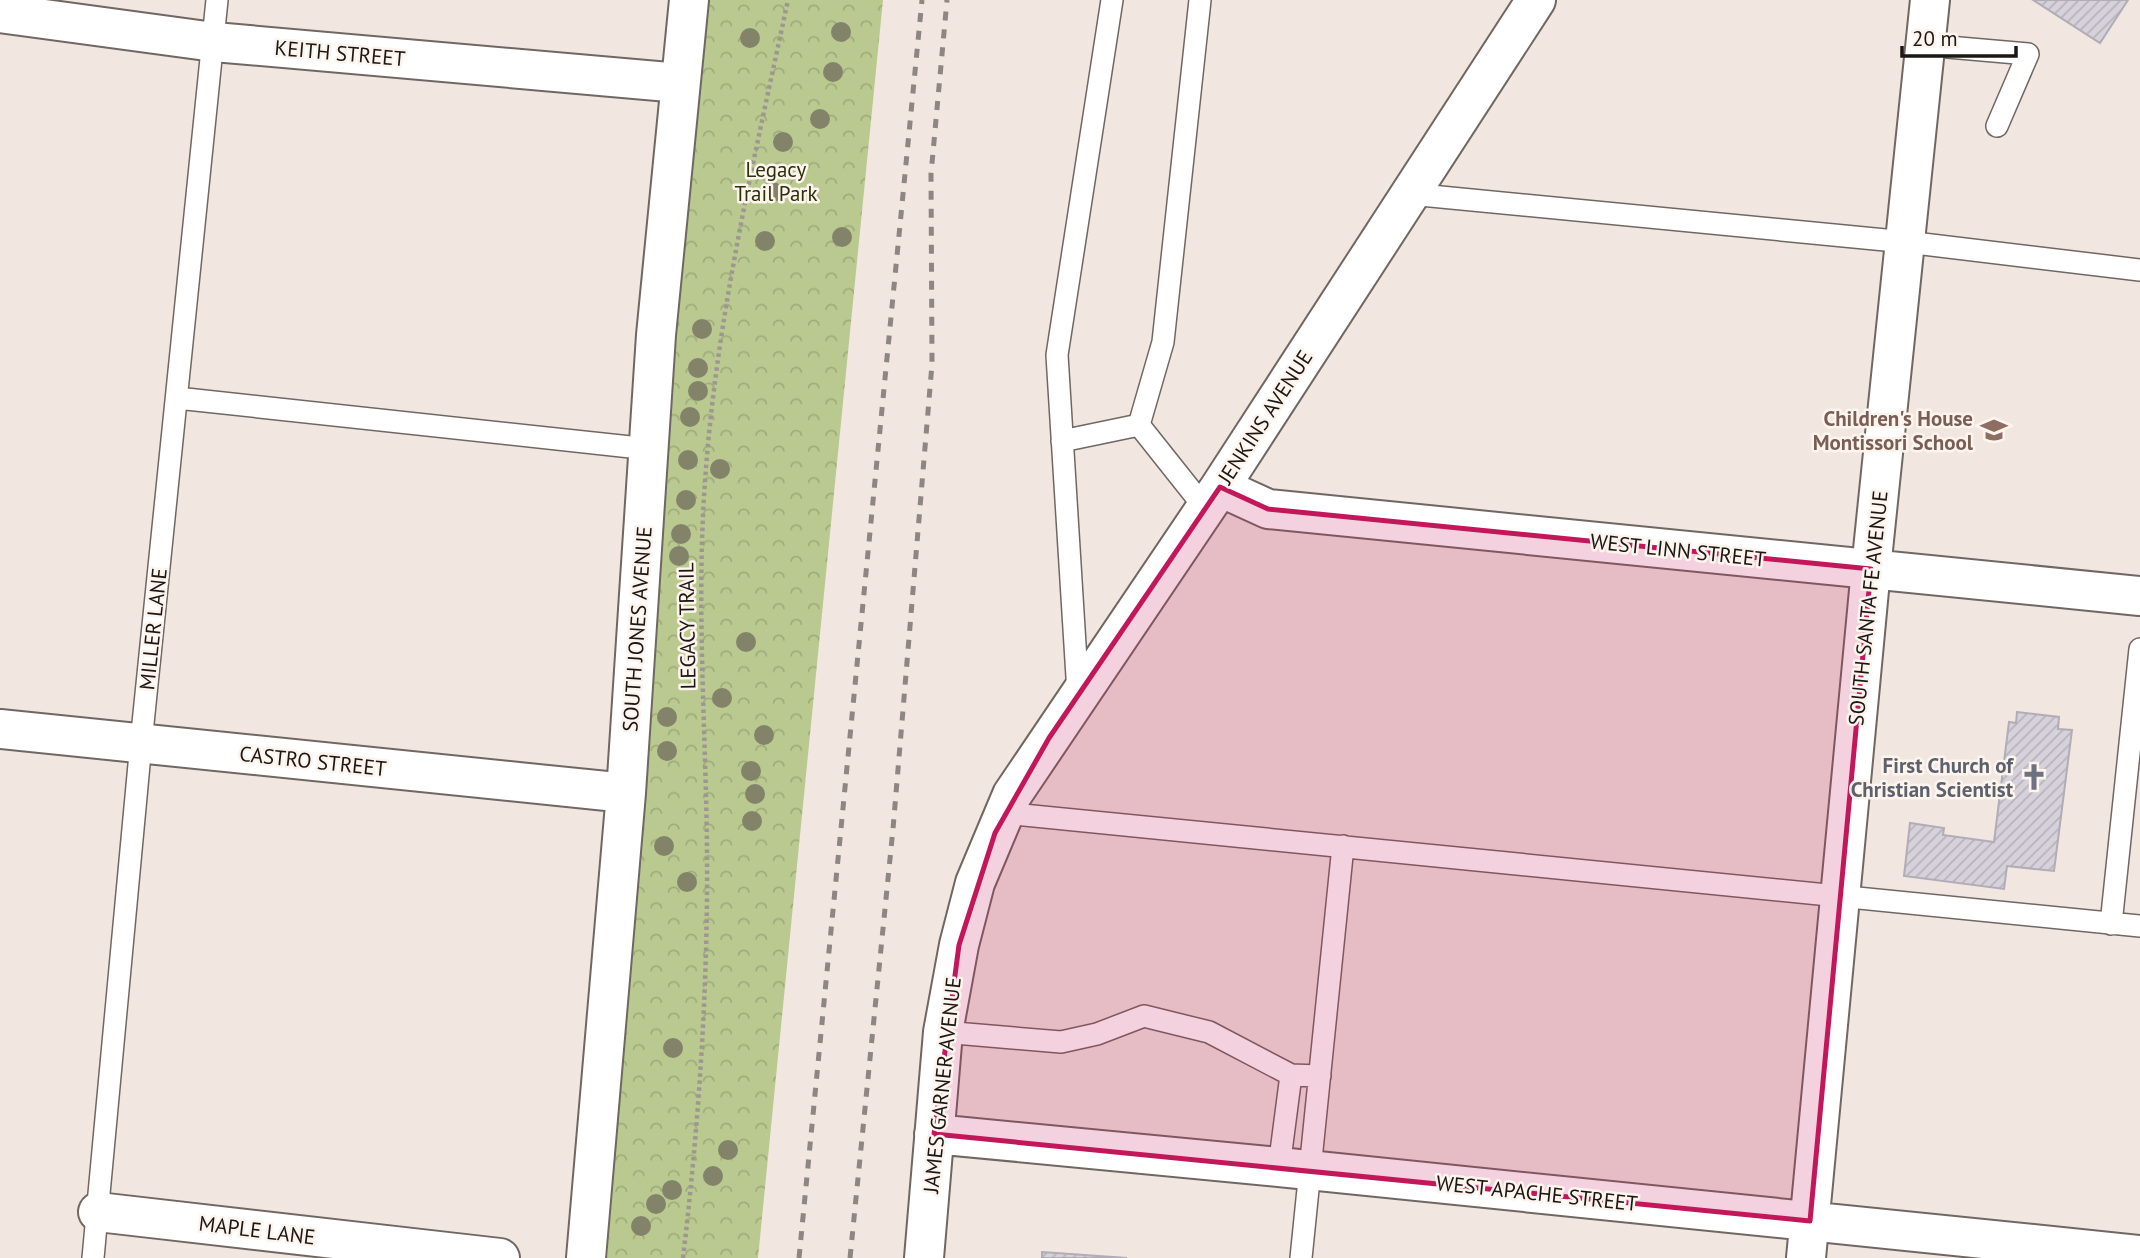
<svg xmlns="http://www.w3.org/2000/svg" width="2140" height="1258" viewBox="0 0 2140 1258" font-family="'PT Sans',sans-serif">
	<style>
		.forest { fill: url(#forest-crowns) }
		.building { fill: url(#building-hatch); stroke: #b1acb5; stroke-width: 2 }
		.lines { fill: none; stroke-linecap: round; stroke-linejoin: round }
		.service-casing { stroke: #706762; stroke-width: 24 }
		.minor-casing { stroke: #706762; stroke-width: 42 }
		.path { stroke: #9e9791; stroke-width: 4.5; stroke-dasharray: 3.5 3.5; stroke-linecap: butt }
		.service { stroke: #fff; stroke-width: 21 }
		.minor { stroke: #fff; stroke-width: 38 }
		.rail { stroke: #8d8681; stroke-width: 5; stroke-dasharray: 9 9; stroke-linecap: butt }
		.tree { fill: #83836a }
		.marked { fill: #c2185b; fill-opacity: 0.2; stroke: #c2185b; stroke-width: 5; stroke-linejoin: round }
		.labels { text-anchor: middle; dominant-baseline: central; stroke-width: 5; stroke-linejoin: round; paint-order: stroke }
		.street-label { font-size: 21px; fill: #1b1715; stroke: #fef4ee }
		.park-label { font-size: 21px; fill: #293209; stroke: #fef4ee }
		.education-label { font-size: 21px; font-weight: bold; fill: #785e54; stroke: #fef4ee; text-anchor: end }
		.worship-label { font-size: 21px; font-weight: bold; fill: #5b616d; stroke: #fef4ee; text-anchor: end }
	</style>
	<defs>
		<pattern id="forest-crowns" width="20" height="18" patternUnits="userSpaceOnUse" patternTransform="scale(1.75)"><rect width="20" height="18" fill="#bac990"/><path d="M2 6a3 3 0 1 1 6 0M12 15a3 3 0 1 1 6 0" fill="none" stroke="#9fac7b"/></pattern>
		<pattern id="building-hatch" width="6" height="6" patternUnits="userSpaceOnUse" patternTransform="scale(1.75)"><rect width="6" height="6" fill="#d6d1da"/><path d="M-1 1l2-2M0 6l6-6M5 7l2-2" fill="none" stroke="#b7b3ba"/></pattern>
	</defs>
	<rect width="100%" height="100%" fill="#f1e7e0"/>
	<path class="forest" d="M706,0H883L758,1258H607L687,177Z"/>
	<path class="building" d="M2033,0H2128L2100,43Z
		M2017,712L2059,717L2058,729L2072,730L2054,871L2007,866L2004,889L1904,876L1910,823L1944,828L1943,835L1994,842L2009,722L2016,723Z
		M1042,1252L1127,1258H1042Z"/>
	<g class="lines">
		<defs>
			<path id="service" d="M1200,0L1163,342L1139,425L1205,508
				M1925,45L2028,54L1997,126
				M1410,194L1906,242L2140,270
				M177,398L649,449
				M1062,441L1139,425
				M1078,693L1057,355L1112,0
				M1004,813L2140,926
				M2111,924L2140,649
				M943,1032L1061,1042L1097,1034L1144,1016L1209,1032L1291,1075L1320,1076
				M1279,1167L1291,1075
				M93,1258L141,743L217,0
				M1301,1258L1343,846"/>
			<path id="minor" d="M0,13L214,42L680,83
				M1220,487L1268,509L2140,596
				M0,729L626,793
				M934,1134L1279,1167L2140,1255
				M98,1212L500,1258
				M586,1258L626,793L656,335L689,0
				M924,1258L943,1032L959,945L975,883L1012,795L1220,487L1536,0
				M1806,1258L1871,569L1930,0"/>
		</defs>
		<use href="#service" class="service-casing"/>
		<use href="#minor" class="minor-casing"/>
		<path class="path" d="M683,1258C699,1123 708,987 707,852C706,729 696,605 705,482C716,319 754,160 788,0"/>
		<use href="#service" class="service"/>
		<use href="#minor" class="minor"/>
		<path class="rail" d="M799,1258L922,0
			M850,1258L893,829L932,364L931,174L947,0"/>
	</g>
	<g class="tree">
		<circle cx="841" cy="32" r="10"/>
		<circle cx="750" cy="38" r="10"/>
		<circle cx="833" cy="72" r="10"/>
		<circle cx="820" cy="119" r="10"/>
		<circle cx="783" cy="142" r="10"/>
		<circle cx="773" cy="192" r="10"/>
		<circle cx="842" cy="237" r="10"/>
		<circle cx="765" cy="241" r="10"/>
		<circle cx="702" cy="329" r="10"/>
		<circle cx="698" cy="368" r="10"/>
		<circle cx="698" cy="391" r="10"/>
		<circle cx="690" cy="417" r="10"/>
		<circle cx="688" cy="460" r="10"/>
		<circle cx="720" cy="469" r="10"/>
		<circle cx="686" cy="500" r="10"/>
		<circle cx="681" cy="534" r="10"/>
		<circle cx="679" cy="556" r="10"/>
		<circle cx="746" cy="642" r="10"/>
		<circle cx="722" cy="698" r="10"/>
		<circle cx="667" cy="717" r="10"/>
		<circle cx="764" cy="735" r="10"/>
		<circle cx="667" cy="751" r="10"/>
		<circle cx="751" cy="771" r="10"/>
		<circle cx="755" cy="794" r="10"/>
		<circle cx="752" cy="821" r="10"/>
		<circle cx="664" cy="846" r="10"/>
		<circle cx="687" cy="882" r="10"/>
		<circle cx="673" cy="1048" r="10"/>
		<circle cx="728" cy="1150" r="10"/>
		<circle cx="713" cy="1176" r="10"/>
		<circle cx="672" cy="1190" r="10"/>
		<circle cx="656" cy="1204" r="10"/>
		<circle cx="641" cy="1226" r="10"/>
	</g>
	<path class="marked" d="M1220,487L1268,509L1871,569L1810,1221L934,1134L959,945L995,833L1049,738Z"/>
	<defs>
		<symbol id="school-bare" viewBox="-9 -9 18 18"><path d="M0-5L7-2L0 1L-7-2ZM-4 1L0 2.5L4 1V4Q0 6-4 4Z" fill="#8d6e63" stroke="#fef4ee" stroke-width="2.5" paint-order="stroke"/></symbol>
		<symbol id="church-bare" viewBox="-9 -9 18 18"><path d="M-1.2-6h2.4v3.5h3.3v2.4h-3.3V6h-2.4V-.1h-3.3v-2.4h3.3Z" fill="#6b7280" stroke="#fef4ee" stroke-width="2.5" paint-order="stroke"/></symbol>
	</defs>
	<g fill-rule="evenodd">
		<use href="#school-bare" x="1975" y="411" width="38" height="38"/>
		<use href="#church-bare" x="2015" y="758" width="38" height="38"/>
	</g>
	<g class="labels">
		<g class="street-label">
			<text transform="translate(340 53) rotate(5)">KEITH STREET</text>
			<text transform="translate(1265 417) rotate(-57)">JENKINS AVENUE</text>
			<text transform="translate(1678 550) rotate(6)">WEST LINN STREET</text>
			<text transform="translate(1868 608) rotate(-84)">SOUTH SANTA FE AVENUE</text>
			<text transform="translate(687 626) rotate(-91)">LEGACY TRAIL</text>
			<text transform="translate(153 629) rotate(-84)">MILLER LANE</text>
			<text transform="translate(637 629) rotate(-86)">SOUTH JONES AVENUE</text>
			<text transform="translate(313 761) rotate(6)">CASTRO STREET</text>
			<text transform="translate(942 1085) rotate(-84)">JAMES GARNER AVENUE</text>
			<text transform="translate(1537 1193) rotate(6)">WEST APACHE STREET</text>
			<text transform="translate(257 1230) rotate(7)">MAPLE LANE</text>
		</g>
		<g class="park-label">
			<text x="776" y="169">Legacy<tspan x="776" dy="24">Trail Park</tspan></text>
		</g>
		<g class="education-label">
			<text x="1973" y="418">Children's House<tspan x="1973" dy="24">Montissori School</tspan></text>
		</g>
		<g class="worship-label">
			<text x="2013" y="765">First Church of<tspan x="2013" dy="24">Christian Scientist</tspan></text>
		</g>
	</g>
	<path d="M1902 46v10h114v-10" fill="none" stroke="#1b1715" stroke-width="3.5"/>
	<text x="1912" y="46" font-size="21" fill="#1b1715" stroke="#fef4ee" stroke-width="5" paint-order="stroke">20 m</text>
</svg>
